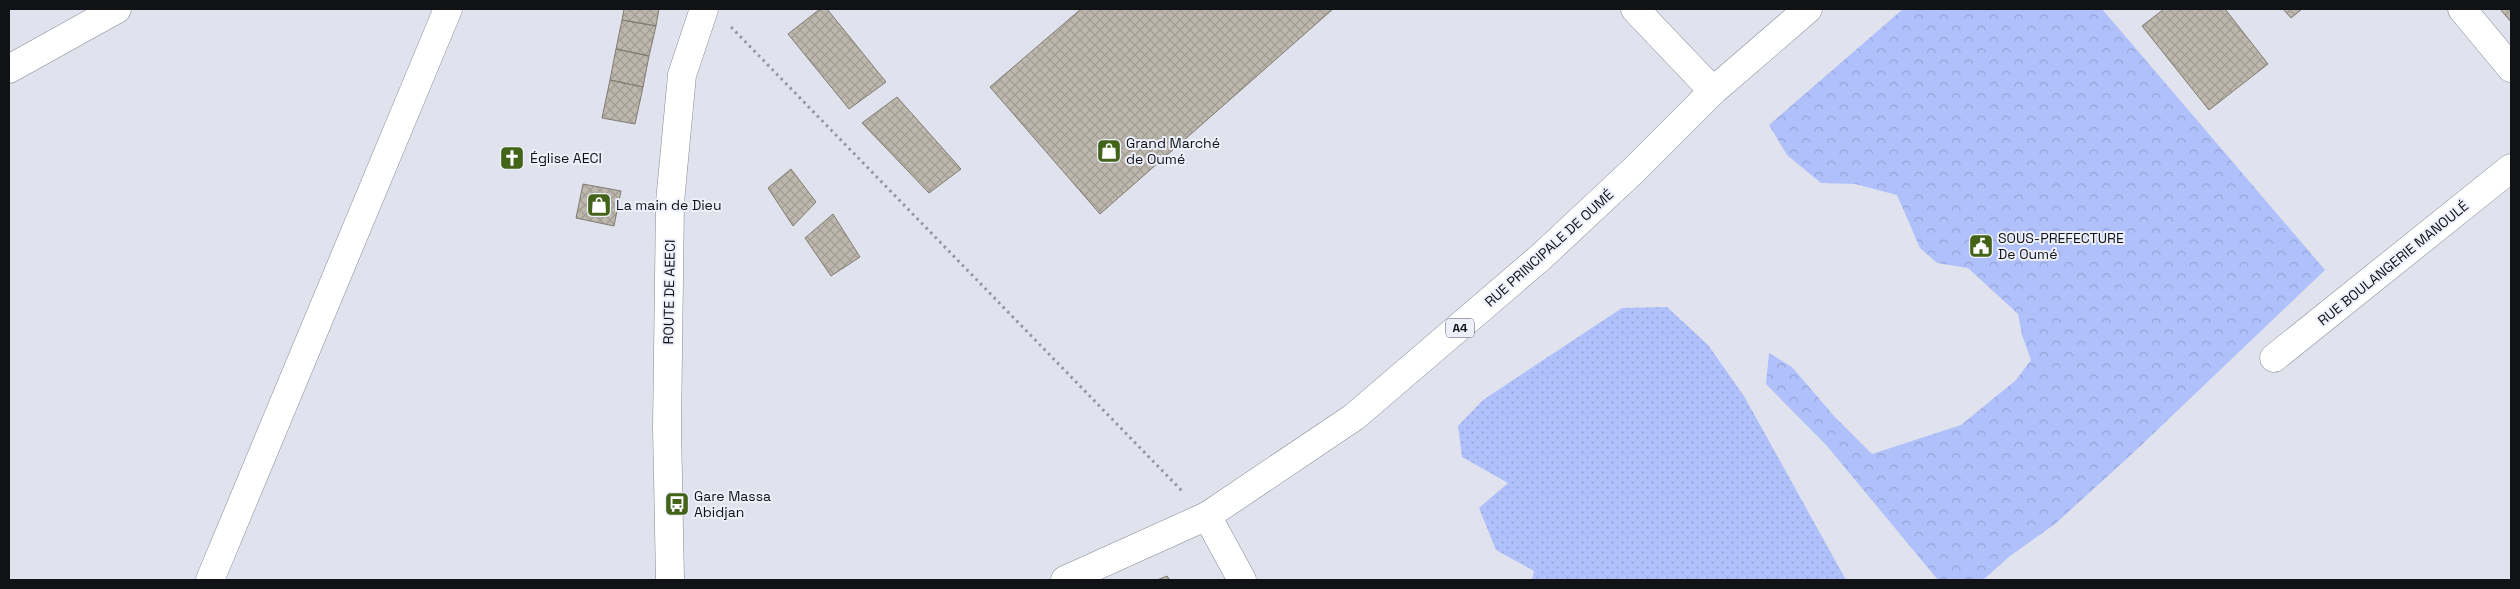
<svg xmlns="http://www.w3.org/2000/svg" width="2520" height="589" viewBox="0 0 2520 589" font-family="'Space Grotesk',sans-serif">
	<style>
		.grass { fill: url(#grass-dots) }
		.forest { fill: url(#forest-crowns) }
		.building { fill: url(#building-cross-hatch); stroke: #817b72 }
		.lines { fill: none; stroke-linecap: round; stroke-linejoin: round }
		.street-casing { stroke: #868993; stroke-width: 29 }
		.primary-casing { stroke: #868993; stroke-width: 29 }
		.path { stroke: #93969e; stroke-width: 3; stroke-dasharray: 2.5 4; stroke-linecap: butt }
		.street { stroke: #fff; stroke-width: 28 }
		.primary { stroke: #fff; stroke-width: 28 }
		.labels { text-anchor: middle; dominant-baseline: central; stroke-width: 4; stroke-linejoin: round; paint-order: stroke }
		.shield { fill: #edf0fb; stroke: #52555a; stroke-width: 1 }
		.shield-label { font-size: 12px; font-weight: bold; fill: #101215 }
		.poi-label { font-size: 14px; fill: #101215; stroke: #edf0fb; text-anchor: start }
		.street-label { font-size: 14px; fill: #101215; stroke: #edf0fb }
	</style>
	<defs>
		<pattern id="grass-dots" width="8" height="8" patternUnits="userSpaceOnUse" patternTransform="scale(1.25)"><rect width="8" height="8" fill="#afc0fb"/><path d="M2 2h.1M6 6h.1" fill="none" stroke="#96a4d6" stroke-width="1.8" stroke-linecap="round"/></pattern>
		<pattern id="forest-crowns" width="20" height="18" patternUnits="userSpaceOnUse" patternTransform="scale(1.25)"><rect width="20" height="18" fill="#afc0fb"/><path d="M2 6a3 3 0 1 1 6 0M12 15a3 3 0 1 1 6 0" fill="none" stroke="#96a4d6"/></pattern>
		<pattern id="building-cross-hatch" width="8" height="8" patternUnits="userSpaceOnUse" patternTransform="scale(1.25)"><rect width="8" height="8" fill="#bdb7ad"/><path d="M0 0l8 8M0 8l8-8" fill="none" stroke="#a19c94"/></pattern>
	</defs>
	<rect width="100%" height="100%" fill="#e0e3ee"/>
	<path class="grass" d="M1667,307L1708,345L1744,396L1846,580H1532L1534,571L1496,550L1479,508L1508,483L1462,457L1458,426L1483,400L1622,308Z"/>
	<path class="forest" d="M1903,9H2102L2325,270L2133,453L2055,524L2010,556L1983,580H1938L1827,446L1766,384L1769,353L1792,367L1834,416L1872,454L1961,425L2016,380L2031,360L2022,335L2018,314L1968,268L1937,263L1920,248L1897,195L1855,184L1821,183L1787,155L1769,125Z"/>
	<path class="building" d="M624,9H659L656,26L622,20Z
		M820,9H827L886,82L849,109L788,34Z
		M1081,9H1333L1100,214L990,87Z
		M2164,9H2225L2268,64L2209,110L2142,26Z
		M2283,9H2302L2291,18Z
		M2500,9H2511V22Z
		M622,20L656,26L649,56L616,49Z
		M616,49L649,56L643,87L610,80Z
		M610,80L643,87L635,124L602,118Z
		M897,97L961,169L929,193L862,123Z
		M791,169L816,202L793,226L768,188Z
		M583,184L621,191L614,226L576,218Z
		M833,214L860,257L831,276L805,238Z
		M1167,576L1170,580H1157Z"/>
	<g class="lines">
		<defs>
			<path id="street" d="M1635,9L1713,91
				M2462,9L2511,68
				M9,69L117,9
				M2274,358L2511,168
				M1207,516L1242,580
				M210,580L448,9
				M670,580L667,428L670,202L682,75L704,9"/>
			<path id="primary" d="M1065,580L1207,516L1354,417L1542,256L1634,170L1713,91L1808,9"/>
		</defs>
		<use href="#street" class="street-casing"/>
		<use href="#primary" class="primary-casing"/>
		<path class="path" d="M731,27L1183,492"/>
		<use href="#street" class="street"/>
		<use href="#primary" class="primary"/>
	</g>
	<defs>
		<symbol id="shop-square" viewBox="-11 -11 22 22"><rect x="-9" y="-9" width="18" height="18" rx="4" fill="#436319" stroke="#edf0fb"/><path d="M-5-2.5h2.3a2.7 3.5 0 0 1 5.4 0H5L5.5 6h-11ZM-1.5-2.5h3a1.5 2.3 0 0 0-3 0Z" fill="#fff"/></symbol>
		<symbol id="church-square" viewBox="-11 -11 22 22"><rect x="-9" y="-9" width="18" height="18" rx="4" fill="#436319" stroke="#edf0fb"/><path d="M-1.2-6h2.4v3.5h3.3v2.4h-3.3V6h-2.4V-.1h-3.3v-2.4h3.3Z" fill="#fff"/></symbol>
		<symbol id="civic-square" viewBox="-11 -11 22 22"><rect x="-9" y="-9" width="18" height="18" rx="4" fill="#436319" stroke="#edf0fb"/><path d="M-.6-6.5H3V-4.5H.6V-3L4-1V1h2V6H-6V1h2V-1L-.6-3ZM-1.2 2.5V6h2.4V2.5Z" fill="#fff"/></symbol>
		<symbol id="bus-square" viewBox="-11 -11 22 22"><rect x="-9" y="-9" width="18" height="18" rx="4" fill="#436319" stroke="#edf0fb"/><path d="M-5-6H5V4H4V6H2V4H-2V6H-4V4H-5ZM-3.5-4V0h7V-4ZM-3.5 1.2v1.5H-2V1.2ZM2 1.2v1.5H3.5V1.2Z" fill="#fff"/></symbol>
	</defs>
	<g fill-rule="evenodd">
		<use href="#shop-square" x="1095" y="137" width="28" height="28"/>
		<use href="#church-square" x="498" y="144" width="28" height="28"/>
		<use href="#shop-square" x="585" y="191" width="28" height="28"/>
		<use href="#civic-square" x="1967" y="232" width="28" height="28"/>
		<use href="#bus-square" x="663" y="490" width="28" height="28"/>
	</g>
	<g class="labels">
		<rect class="shield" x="1446" y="318.5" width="28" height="19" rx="4"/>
		<g class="shield-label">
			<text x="1460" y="328">A4</text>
		</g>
		<g class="poi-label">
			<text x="1126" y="143">Grand Marché<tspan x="1126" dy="16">de Oumé</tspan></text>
			<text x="530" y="158">Église AECI</text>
			<text x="616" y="205">La main de Dieu</text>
			<text x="1998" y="238">SOUS-PREFECTURE<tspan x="1998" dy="16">De Oumé</tspan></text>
			<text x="694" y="496">Gare Massa<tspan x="694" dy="16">Abidjan</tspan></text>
		</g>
		<g class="street-label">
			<text transform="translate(1549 248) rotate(-42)">RUE PRINCIPALE DE OUMÉ</text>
			<text transform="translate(2393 263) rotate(-39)">RUE BOULANGERIE MANOULÉ</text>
			<text transform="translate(669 292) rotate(-89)">ROUTE DE AEECI</text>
		</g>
	</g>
	<rect width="2520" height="589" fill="none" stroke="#101215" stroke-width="20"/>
</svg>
